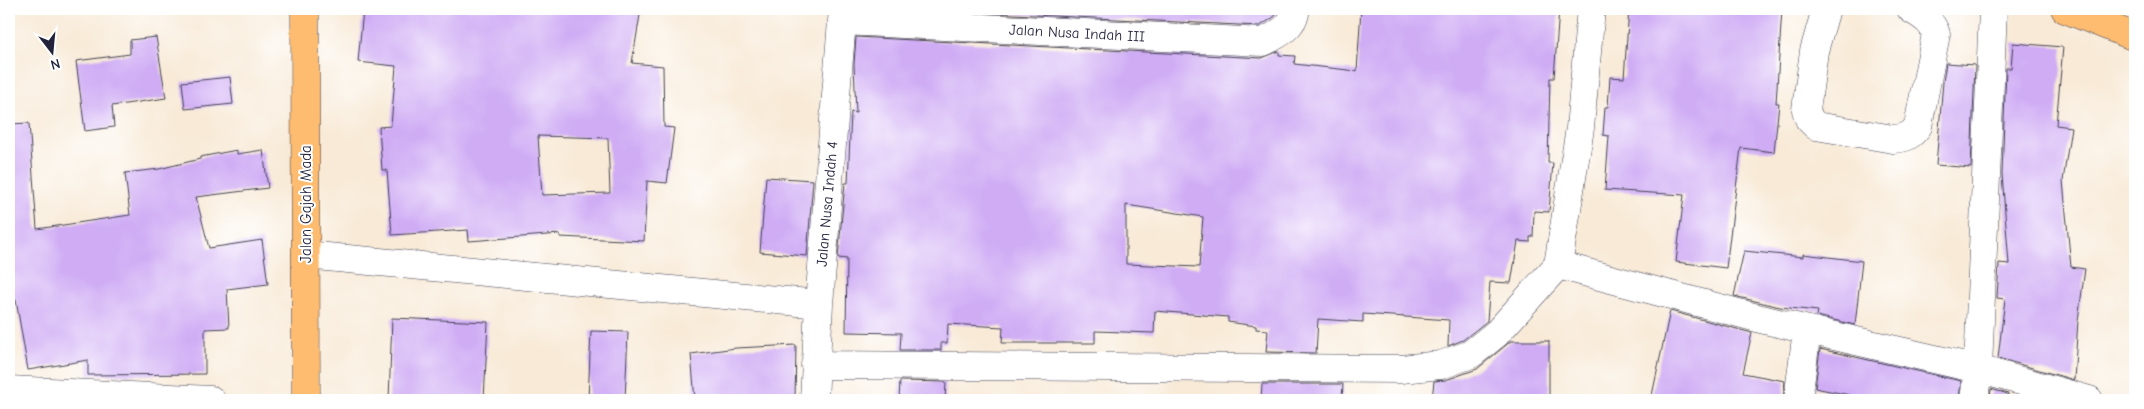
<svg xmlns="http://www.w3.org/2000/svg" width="2144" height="409" viewBox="0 0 2144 409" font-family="'Comic Neue',sans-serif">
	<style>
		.building { fill: #cfacf4; fill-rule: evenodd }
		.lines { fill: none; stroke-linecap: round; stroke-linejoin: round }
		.minor-casing { stroke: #424052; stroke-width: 29 }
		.major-casing { stroke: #424052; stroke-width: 29 }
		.minor { stroke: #fff; stroke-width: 28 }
		.major { stroke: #fdbc70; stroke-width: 28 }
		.labels { text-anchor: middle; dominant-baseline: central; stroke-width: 4; stroke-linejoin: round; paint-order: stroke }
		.street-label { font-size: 15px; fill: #22223b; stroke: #fff }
	</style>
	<rect width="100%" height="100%" fill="#fff"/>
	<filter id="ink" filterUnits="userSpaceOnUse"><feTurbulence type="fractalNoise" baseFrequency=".02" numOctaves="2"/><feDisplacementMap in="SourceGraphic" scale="10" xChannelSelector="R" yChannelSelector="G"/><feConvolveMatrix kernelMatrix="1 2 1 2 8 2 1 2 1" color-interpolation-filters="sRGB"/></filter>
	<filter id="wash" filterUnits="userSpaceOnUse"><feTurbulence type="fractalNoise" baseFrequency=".0096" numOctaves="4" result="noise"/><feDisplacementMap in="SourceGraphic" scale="20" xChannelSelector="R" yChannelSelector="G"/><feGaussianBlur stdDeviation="1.12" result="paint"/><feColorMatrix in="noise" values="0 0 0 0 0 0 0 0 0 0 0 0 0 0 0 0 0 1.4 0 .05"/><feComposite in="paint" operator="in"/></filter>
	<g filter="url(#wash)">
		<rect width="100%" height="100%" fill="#f8ead7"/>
		<g id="blocks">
			<path class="building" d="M431,9H641L632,63L663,66L664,127L674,128L667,183L647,181L644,241L560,237V234L469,241L468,230L392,235L387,170H382L379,127L391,126L396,66L358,62L363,10L431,12ZM538,136L608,138L610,193L542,195Z
				M910,9H1280L1274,17L1260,26Z
				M1361,9H1559L1554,78H1550L1548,163H1553L1549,212L1534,211L1533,237H1530V242L1518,241L1511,283L1490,282L1487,321L1463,340L1448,346L1449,320L1363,314V322L1318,319L1316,353L1266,352L1268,330L1256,329V326L1228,322V317L1155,311L1154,333L1095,331V343H1002L1003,327L948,324L947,343H941V350H900L901,333L846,332L847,259L838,258L845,183H848L851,112L856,113L854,64L856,37L1262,58L1279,51V55L1295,56L1294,64L1357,71ZM1126,205L1203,217L1199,267L1126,264Z
				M1629,9H1782L1776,103H1779L1774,152L1741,148L1726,268L1676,262L1684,195L1605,190L1609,136L1603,135L1605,107H1608L1610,77L1624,78Z
				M156,37L166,98L112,106L114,127L85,131L76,61L130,54V40Z
				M2013,43L2063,47L2056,125L2071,127L2063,181L2071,267L2085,269L2078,320L2074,380L1998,358L2005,299L1997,298L1999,263L2009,264L2002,174L2006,68H2011Z
				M1946,63L1975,65L1971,168L1936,165L1943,82Z
				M230,77L233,104L185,109L182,82Z
				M29,123L37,229L130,215L125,173L159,169L200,159V157L237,150V154L263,150L268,188L196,197L209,248L262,240L268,284L227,289L229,328L205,329V374L88,375V360L28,370L16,300H11L9,263V124Z
				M766,177L813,180L807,256L760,252Z
				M1744,251L1803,257V254L1862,261L1855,325L1817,316L1818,311L1780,307L1734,296Z
				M1670,311L1752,333L1743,373L1785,381L1783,400H1651Z
				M392,318L488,322L484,400H389Z
				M591,331L628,332L625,400H588Z
				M1511,341H1549V400H1432L1434,381L1446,380L1477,369Z
				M796,345L795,400H695L691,354L736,348Z
				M1820,349L1961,381L1959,400H1874L1815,388Z
				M900,381L946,382L945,400H899Z
				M1262,384H1343L1342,400H1261Z
				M1991,389L2008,394L2007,400H1990Z"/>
		</g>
	</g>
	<g filter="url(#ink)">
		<use href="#blocks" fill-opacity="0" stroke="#424052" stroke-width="1"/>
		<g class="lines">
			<defs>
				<path id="minor" d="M1826,9L1814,51L1806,110L1809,119L1816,126L1893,139C1906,138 1911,136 1918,126L1936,34C1932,21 1922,16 1911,9
					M842,21L1263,42C1278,35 1294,26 1296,9
					M306,255L819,304
					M1558,265L1761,319L1978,369L2089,400
					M815,365L1401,369L1441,365L1471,354L1497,333L1558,265L1580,128L1591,9
					M9,390L211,400
					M814,400L819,304L843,9
					M1798,400L1807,330
					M1974,400L1978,369L1993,9"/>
				<path id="major" d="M305,9L306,400
					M2065,9L2135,37"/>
			</defs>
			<use href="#minor" class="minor-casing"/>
			<use href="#major" class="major-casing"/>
			<use href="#minor" class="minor"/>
			<use href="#major" class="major"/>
		</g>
	</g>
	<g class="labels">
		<g class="street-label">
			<text transform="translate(1077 33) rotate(3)">Jalan Nusa Indah III</text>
			<text transform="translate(306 204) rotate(-90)">Jalan Gajah Mada</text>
			<text transform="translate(827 204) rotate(-85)">Jalan Nusa Indah 4</text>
		</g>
	</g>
	<rect width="2144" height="409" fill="none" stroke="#fff" stroke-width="30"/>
	<g transform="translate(52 52) rotate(164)" stroke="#ffffff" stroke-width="4" paint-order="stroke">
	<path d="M0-4L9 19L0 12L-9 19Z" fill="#22223b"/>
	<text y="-8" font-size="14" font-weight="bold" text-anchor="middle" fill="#22223b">N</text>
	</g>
</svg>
